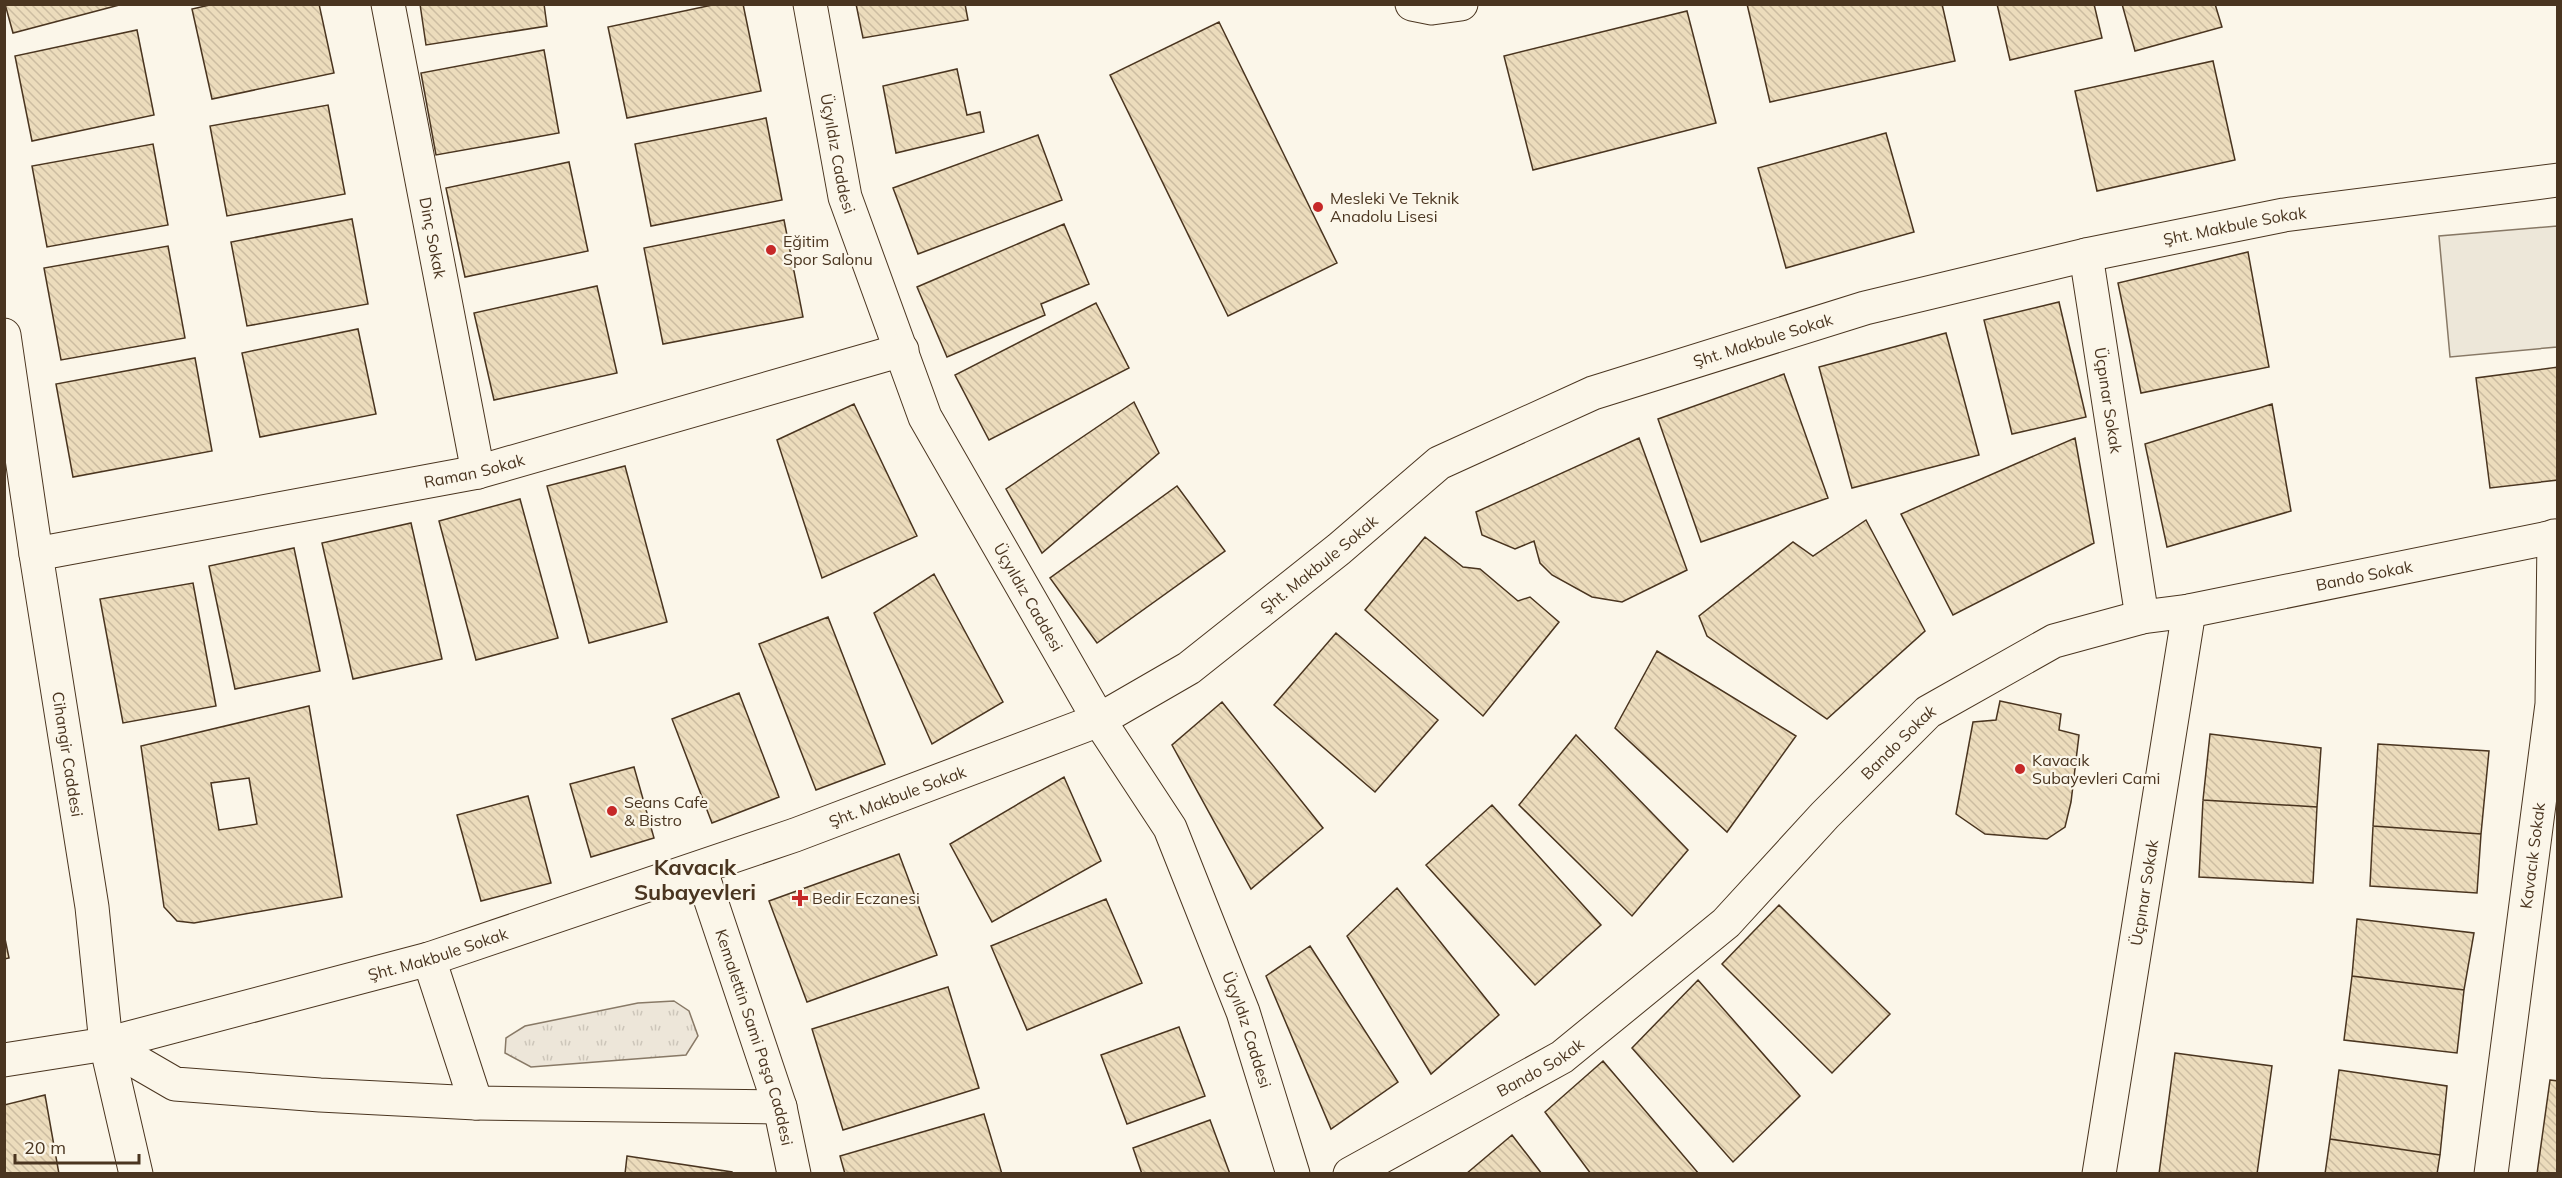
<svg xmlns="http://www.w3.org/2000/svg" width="2562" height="1178" viewBox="0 0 2562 1178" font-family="Mulish,sans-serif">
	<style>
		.grass { fill: url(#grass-tufts); stroke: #887966; stroke-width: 1.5 }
		.parking { fill: #ede7d9; stroke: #887966; stroke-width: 1.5 }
		.building { fill: url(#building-back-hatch); stroke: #4a3520; stroke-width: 1.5; fill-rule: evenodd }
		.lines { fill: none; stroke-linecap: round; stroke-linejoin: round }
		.street-casing { stroke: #4a3520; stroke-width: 35 }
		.secondary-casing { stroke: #4a3520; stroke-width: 35 }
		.street { stroke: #fbf6e9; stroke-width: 33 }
		.secondary { stroke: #fbf6e9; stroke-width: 33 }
		.poi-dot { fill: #c62828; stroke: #fbf6e9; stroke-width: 2 }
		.labels { text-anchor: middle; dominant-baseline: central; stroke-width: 4.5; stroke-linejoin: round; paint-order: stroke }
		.street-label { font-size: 16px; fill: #4a3520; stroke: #fbf6e9 }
		.poi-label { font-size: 16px; fill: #4a3520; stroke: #fbf6e9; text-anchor: start }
		.district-label { font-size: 22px; font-weight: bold; fill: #4a3520; stroke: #fbf6e9 }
	</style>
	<defs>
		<pattern id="grass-tufts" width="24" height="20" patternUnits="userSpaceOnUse" patternTransform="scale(1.5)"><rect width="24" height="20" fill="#ede6d9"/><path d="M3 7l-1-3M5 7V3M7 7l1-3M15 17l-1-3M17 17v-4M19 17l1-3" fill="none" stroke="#cdc6ba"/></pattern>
		<pattern id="building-back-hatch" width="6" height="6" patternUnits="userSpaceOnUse" patternTransform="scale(1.5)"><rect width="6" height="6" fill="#ecdcbc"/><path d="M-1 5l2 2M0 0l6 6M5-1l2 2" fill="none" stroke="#ccbda1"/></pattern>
	</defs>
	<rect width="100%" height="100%" fill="#fbf6e9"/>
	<path class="grass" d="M674,1001L689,1011L698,1036L686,1055L531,1067L505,1053L506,1038L525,1026L638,1003Z"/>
	<path class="parking" d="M2557,226V347L2450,357L2439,236Z"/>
	<path class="building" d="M5,4H123L13,33Z
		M214,4H319L334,73L212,99L192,9Z
		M420,4H544L547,26L426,45Z
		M717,4H743L761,91L627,118L608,27Z
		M856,4H965L968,20L863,38Z
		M1747,4H1942L1955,61L1770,102Z
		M1997,4H2094L2102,38L2010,60Z
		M2122,4H2215L2222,27L2135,51Z
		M1687,11L1716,123L1533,170L1504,56Z
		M1219,22L1337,263L1228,316L1110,75Z
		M137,30L154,115L32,141L15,56Z
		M544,50L559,133L436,155L421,73Z
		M2213,61L2235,160L2097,191L2075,91Z
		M957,69L967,115L980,112L984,132L896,153L883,86Z
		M328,105L345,194L227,216L210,126Z
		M766,118L782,200L651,226L635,144Z
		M1886,133L1914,232L1786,268L1758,168Z
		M1038,135L1062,200L918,254L893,188Z
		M153,144L168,225L47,247L32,166Z
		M569,162L588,251L465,277L446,188Z
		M352,219L368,304L247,326L231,242Z
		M784,220L803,317L663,344L644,248Z
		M1064,224L1089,284L1041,304L1045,315L947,357L917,287Z
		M168,246L185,338L61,360L44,268Z
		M2248,252L2269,367L2141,393L2118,283Z
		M597,286L617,373L494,400L474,313Z
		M2059,302L2086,417L2012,434L1984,320Z
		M1096,303L1129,368L989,440L955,375Z
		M358,329L376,414L260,437L242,353Z
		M1946,333L1979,455L1852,488L1819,367Z
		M195,358L212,451L73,477L56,384Z
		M2558,367V480L2490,488L2476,378Z
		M1784,374L1828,498L1701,542L1658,419Z
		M1134,402L1159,453L1042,553L1006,489Z
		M854,404L917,536L822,578L777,440Z
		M2272,404L2291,511L2167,547L2145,444Z
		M1639,438L1687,570L1622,602L1592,597L1552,575L1540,563L1534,541L1515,549L1482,535L1476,512Z
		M2075,438L2094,543L1953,615L1901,514Z
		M625,466L667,622L589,643L547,486Z
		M1177,486L1225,551L1097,643L1050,578Z
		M520,499L558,638L476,660L439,521Z
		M1866,520L1925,631L1827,719L1707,636L1699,616L1793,542L1813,556Z
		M411,523L442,659L353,679L322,543Z
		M1425,537L1463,567L1480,569L1518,601L1530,597L1559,622L1483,716L1365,610Z
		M294,548L320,671L235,689L209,566Z
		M934,574L1003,702L932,744L874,613Z
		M193,583L216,706L123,723L100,599Z
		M828,617L885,764L816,790L759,644Z
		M1336,633L1438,720L1375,792L1274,705Z
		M1657,651L1796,736L1727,832L1615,728Z
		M739,693L779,797L712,823L672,719Z
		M2000,701L2061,714L2059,730L2079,735L2071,802L2065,827L2047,839L1985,834L1956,814L1973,722L1996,720Z
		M1222,702L1323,828L1251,889L1172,745Z
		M309,706L342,897L194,923L177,921L164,907L141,746ZM249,778L257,824L219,830L211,783Z
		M2210,734L2321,748L2317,807L2203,800Z
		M1576,735L1688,850L1632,916L1519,805Z
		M2378,744L2489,751L2481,834L2373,826Z
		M634,767L654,838L591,857L570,784Z
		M1064,777L1101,861L992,922L950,844Z
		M528,796L551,883L481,901L457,815Z
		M2203,800L2317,807L2313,883L2199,877Z
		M1492,805L1601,925L1535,985L1426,865Z
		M2373,826L2481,834L2477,893L2370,886Z
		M899,854L937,955L807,1002L769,901Z
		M1397,888L1499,1015L1431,1074L1347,936Z
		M1106,899L1142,983L1027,1030L991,946Z
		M1779,905L1890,1014L1832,1073L1722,964Z
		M2357,919L2474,933L2464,990L2352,976Z
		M4,934L9,958L4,959Z
		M1310,946L1398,1082L1331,1129L1266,976Z
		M2352,976L2464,990L2457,1053L2344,1040Z
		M1698,980L1800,1096L1733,1162L1632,1048Z
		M948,987L979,1088L843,1130L812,1029Z
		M1179,1027L1205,1096L1127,1124L1101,1055Z
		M2175,1053L2272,1066L2257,1174H2159Z
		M1603,1061L1699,1174H1591L1545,1112Z
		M2339,1070L2447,1086L2440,1155L2330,1139Z
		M2550,1080L2558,1081V1174H2537Z
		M45,1095L59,1174H4V1105Z
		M984,1114L1002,1174H845L840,1156Z
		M1210,1120L1230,1174H1142L1133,1148Z
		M1512,1135L1542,1174H1466Z
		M2330,1139L2440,1155L2437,1174H2325Z
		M627,1156L732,1172V1174H625Z"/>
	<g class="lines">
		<defs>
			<g id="street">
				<path id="s1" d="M388,4L478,472"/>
				<path id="s2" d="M810,4L845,197L925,417L1099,720L1170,828L1243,1012L1293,1174"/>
				<path d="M1412,4L1432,8L1461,4"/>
				<path id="s3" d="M2086,255L2142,617"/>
				<path id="s4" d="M36,554L478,472L902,350"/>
				<path d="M429,959L476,1103"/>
				<path d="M106,1044L175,1084L320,1095L476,1103L780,1107"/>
				<path id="s5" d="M4,1060L106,1044L429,959L795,835L1099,720L1189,668L1339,549L1439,463L1593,393L1865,308L2086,255L2284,215L2558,180"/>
				<path id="s6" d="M1350,1174L1562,1057L1726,923L1825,815L1928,712L2054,641L2142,617L2189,611L2558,536"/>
				<path id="s7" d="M2099,1174L2189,611"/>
				<path id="s8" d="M2491,1174L2552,704L2554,536"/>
			</g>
			<g id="secondary">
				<path id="s9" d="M4,335L36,554L92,907L106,1044L136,1174"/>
				<path id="s10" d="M700,868L780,1107L794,1174"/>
			</g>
		</defs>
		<use href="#street" class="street-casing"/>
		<use href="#secondary" class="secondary-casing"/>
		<use href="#street" class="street"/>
		<use href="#secondary" class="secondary"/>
	</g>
	<g class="poi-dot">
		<circle cx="1318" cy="207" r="6"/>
		<circle cx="771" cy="250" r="6"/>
		<circle cx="2020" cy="769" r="6"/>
		<circle cx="612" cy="811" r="6"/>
		<path d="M797 889h6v6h6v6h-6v6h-6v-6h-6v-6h6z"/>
	</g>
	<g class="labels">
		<g class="street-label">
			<text stroke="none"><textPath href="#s2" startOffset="152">Üçyıldız Caddesi</textPath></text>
			<text stroke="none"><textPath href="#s5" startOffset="2409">Şht. Makbule Sokak</textPath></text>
			<text stroke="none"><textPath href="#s1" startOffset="238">Dinç Sokak</textPath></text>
			<text stroke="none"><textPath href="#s5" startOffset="1923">Şht. Makbule Sokak</textPath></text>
			<text stroke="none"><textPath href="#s3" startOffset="147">Üçpınar Sokak</textPath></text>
			<text stroke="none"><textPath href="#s4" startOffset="446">Raman Sokak</textPath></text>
			<text stroke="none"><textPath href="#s5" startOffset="1419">Şht. Makbule Sokak</textPath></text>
			<text stroke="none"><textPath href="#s6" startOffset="1208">Bando Sokak</textPath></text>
			<text stroke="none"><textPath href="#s2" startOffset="638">Üçyıldız Caddesi</textPath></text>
			<text stroke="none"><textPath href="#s6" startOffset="704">Bando Sokak</textPath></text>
			<text stroke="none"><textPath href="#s9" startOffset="424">Cihangir Caddesi</textPath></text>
			<text stroke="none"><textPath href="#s5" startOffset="933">Şht. Makbule Sokak</textPath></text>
			<text stroke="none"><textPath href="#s8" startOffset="321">Kavacık Sokak</textPath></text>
			<text stroke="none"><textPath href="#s7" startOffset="285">Üçpınar Sokak</textPath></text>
			<text stroke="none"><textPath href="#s5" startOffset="447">Şht. Makbule Sokak</textPath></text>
			<text stroke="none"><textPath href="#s2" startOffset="1125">Üçyıldız Caddesi</textPath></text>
			<text stroke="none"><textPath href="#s10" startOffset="178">Kemalettin Sami Paşa Caddesi</textPath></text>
			<text stroke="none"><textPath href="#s6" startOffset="218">Bando Sokak</textPath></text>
		</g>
		<g class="poi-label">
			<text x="1330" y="198">Mesleki Ve Teknik<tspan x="1330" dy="18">Anadolu Lisesi</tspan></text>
			<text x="783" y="241">Eğitim<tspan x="783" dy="18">Spor Salonu</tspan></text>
			<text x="2032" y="760">Kavacık<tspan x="2032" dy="18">Subayevleri Cami</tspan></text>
			<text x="624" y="802">Seans Cafe<tspan x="624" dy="18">&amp; Bistro</tspan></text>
			<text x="812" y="898">Bedir Eczanesi</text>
		</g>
		<g class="district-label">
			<text x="695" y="867">Kavacık<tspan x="695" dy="25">Subayevleri</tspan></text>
		</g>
	</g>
	<rect width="2562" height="1178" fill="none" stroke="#4a3520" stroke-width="12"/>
	<path d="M15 1154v9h124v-9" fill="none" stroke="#4a3520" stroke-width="3"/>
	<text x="24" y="1154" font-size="18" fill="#4a3520" stroke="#fbf6e9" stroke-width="4.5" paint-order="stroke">20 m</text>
</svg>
